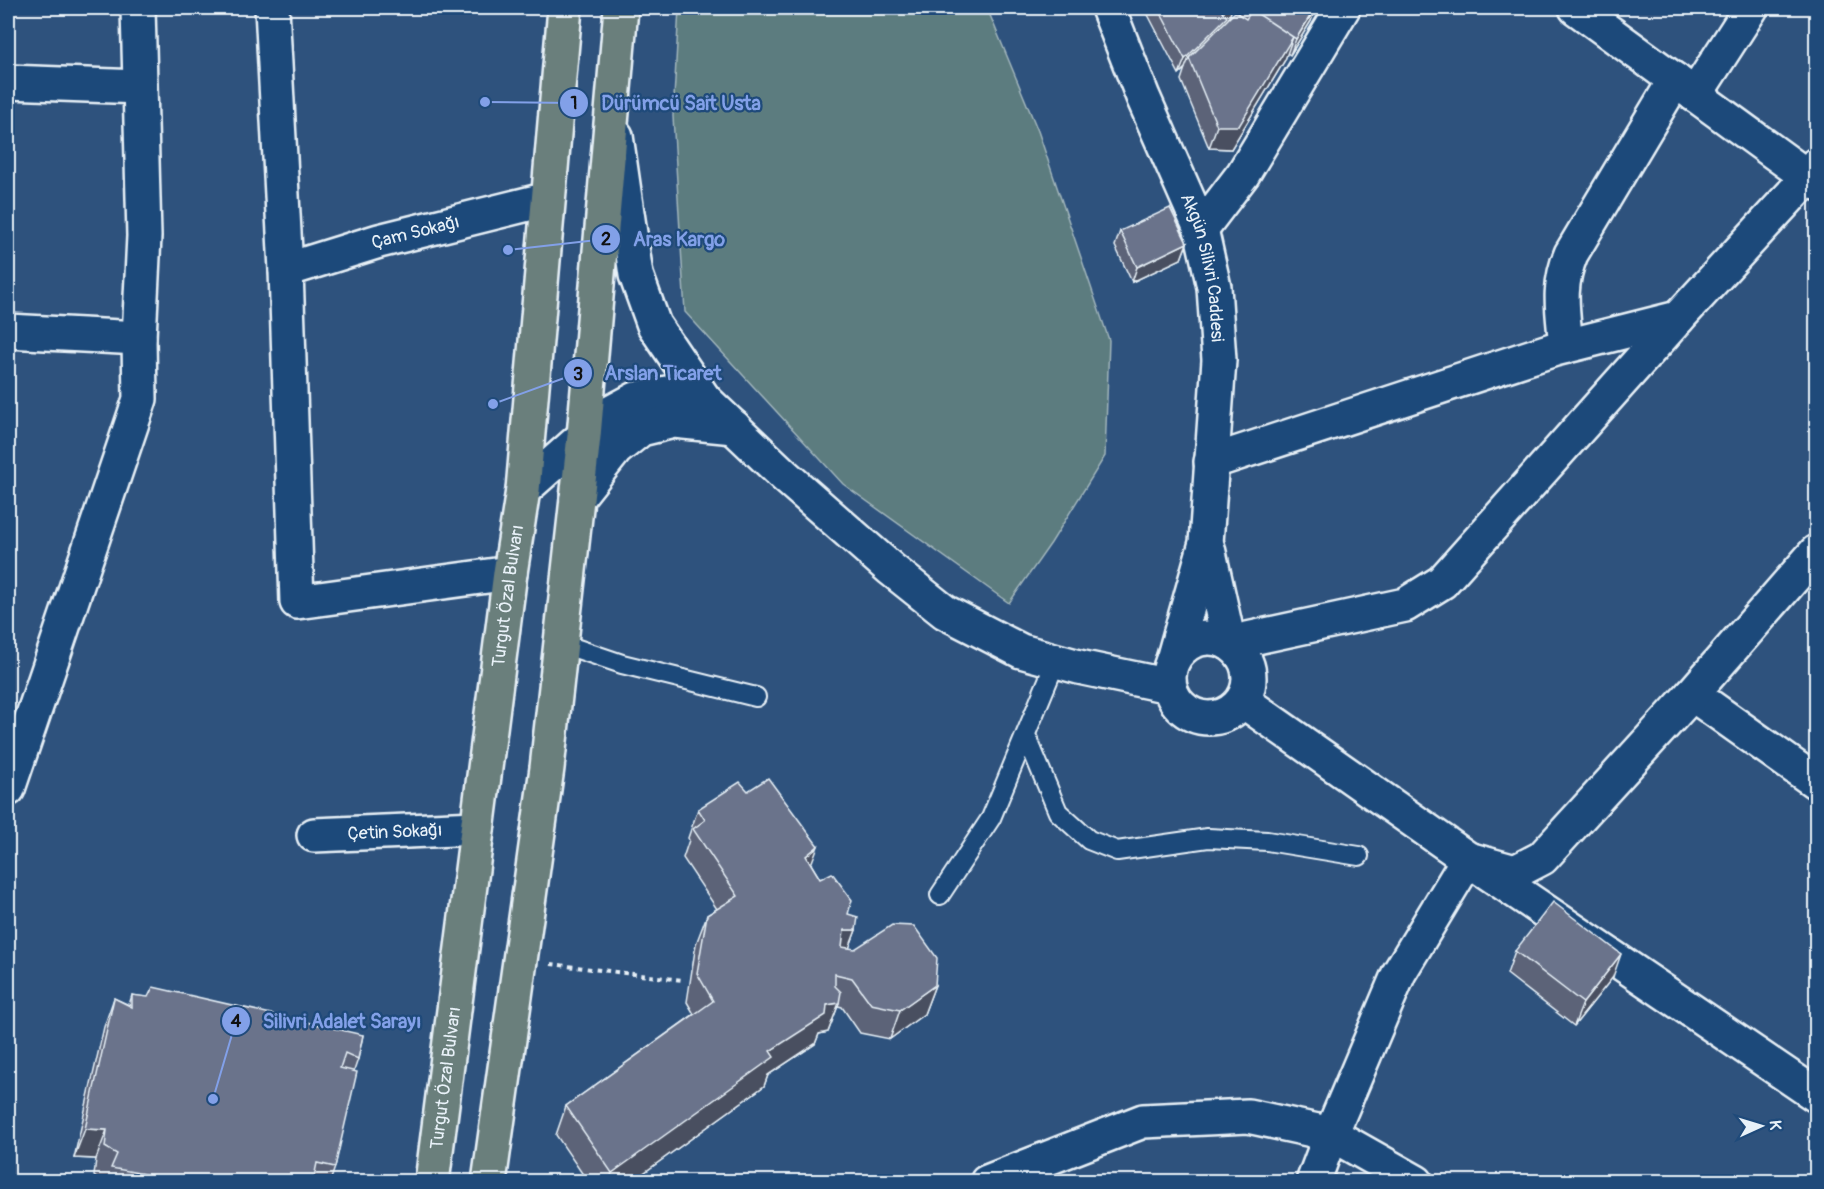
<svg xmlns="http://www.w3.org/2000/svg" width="1824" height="1189" viewBox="0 0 1824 1189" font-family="Pangolin,sans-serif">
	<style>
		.green { fill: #5b7b7f; stroke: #a2b6bc; stroke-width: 1.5 }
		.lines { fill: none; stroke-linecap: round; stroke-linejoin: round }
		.lane-casing { stroke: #e8f1f8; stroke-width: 22 }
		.street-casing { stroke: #e8f1f8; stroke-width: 38 }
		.secondary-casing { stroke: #e8f1f8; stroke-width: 38 }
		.primary-casing { stroke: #e8f1f8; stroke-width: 38 }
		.path { stroke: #e8f1f8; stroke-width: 4; stroke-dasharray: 4.5 4.5; stroke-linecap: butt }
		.lane { stroke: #1f4a7a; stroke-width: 18 }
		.street { stroke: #1f4a7a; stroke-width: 33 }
		.secondary { stroke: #1f4a7a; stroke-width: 33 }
		.primary { stroke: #6b7f7c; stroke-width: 33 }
		.wall { fill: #5b6378; stroke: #e8f1f8; stroke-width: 1.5 }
		.shaded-wall { fill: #4a5061; stroke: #e8f1f8; stroke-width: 1.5 }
		.building { fill: #6a738b; stroke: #e8f1f8; stroke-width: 1.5 }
		.labels { text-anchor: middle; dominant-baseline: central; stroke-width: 4.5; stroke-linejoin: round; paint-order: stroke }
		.street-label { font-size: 18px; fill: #e8f1f8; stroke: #1f4a7a }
		.leader { fill: none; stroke: #82a0e8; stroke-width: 2 }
		.callout-dot { fill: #82a0e8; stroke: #1f4a7a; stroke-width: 2 }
		.mark-label { font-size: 18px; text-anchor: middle; font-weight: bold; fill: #111 }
		.callout-label { font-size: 20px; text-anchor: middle; font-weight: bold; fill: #82a0e8; stroke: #1f4a7a; stroke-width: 4.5; stroke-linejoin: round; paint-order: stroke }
	</style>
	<rect width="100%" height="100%" fill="#2e527d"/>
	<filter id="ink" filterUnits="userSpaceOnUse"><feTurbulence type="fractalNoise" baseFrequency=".0167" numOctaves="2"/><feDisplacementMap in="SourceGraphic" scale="12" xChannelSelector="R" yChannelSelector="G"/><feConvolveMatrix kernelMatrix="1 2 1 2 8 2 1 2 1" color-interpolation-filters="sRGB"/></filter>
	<g filter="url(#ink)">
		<path class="green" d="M679,8H987L1038,131L1109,340L1105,456L1051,543L1009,603L843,484L685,312L673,116Z"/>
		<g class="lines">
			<defs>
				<path id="lane" d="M560,643L622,664L756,697
					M1026,735L1058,812L1089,840L1117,851L1208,838L1267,841L1359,856
					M940,895L991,818L1056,661"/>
				<g id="street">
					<path d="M272,8L286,270L297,602L510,573"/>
					<path d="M1576,8L1816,183"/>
					<path d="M8,82L140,87"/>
					<path d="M1695,95L1751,8"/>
					<path d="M1201,229L1243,174L1343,8"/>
					<path id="s1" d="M286,270L379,241L548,199"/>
					<path d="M8,331L139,338"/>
					<path d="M1566,346C1563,311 1557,288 1571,254L1675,80"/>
					<path d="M1211,462L1555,349L1678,318"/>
					<path d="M1229,643L1405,605L1442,582L1678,318L1808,177L1816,165"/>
					<path d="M1692,694L1816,782"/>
					<path d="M8,789L140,399L139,338L144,236L138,8"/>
					<path id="s2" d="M314,835L477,828"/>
					<path d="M987,1182L1143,1121L1248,1116L1331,1134L1416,1182"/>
					<path d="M1313,1182L1331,1134L1399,973L1468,859L1816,1095"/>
				</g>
				<g id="secondary">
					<path id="s3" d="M1108,8L1143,97L1201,229L1214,287L1219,360L1206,543L1173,660"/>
					<path d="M616,136L636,275L654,325L704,399"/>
					<path d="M523,490L610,413L636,399L667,393L704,399L785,476L891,569L945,612L1021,651L1079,667L1169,686"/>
					<path d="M577,498L616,449L641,429L674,421L734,427"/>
					<path d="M1208,548L1229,643"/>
					<circle cx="1209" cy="678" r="40"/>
					<path d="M1243,701L1468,859L1515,872L1542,858L1692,694L1816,552"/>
				</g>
				<g id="primary">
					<path id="s4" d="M432,1182L510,573L523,490L565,8"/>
					<path d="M489,1182L547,768L584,436L621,8"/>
				</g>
			</defs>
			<use href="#lane" class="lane-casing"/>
			<use href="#street" class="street-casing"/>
			<use href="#secondary" class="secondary-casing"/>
			<use href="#primary" class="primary-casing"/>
			<path class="path" d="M551,964L682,980"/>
			<use href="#lane" class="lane"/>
			<use href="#street" class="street"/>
			<use href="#secondary" class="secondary"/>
			<use href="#primary" class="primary"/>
		</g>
		<path class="wall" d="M1146,8H1232L1228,19L1239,15L1236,8H1319L1316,13L1314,12L1311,21L1290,55L1287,53L1285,60L1231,149L1209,148L1181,80L1185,68L1179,74L1145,9Z
			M1120,231L1187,243L1181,259L1132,282L1115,246Z
			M748,791L811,864L820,879L848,914L856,930L849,948L935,985L924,1014L890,1039L860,1033L842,1007L838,1006L828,1032L819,1034L815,1044L768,1075L764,1086L631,1182H588L556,1135L566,1106L694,1014L687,1002L696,944L707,915L717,909L683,858L689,840L688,838L698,809Z
			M1515,951L1613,977L1574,1026L1507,974Z
			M132,995L363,1035L358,1059L354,1071L335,1167L330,1182H103L94,1176L96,1159L74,1158L104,1027L114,998L129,1005Z"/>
		<path class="shaded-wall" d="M1229,8H1232L1228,21L1189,58L1185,68L1179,74L1185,59L1222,12Z
			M1316,8L1311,21L1290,55L1296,39Z
			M1293,37L1285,60L1231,149L1209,148L1217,126Z
			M1187,243L1181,259L1132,282L1137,267Z
			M818,846L807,875L806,856Z
			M844,930H856L845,959H833Z
			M1621,954L1613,977L1574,1026L1583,1003Z
			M935,985L924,1014L890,1039L900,1010Z
			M839,1003L828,1032L819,1034L815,1044L768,1075L764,1086L631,1182H609L612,1173L770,1051L827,1005Z
			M85,1129L107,1130L96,1159L74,1158Z"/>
		<path class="building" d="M1158,8H1229L1222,12L1227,17L1185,59Z
			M1242,8H1315L1296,39L1252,10L1250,12Z
			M1252,10L1293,37L1239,126H1217L1189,58L1235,12L1246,19Z
			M1170,208L1187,243L1137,267L1120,231Z
			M768,778L818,846L806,856L820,879L832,873L852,900L848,914L858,917L856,930H844L842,947L855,949L892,925L914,926L937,958L935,985L900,1010L871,1004L852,978L835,974V986L841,992L839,1003L827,1005L826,1015L770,1051L774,1057L612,1173L566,1106L713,1001L697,973L707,915L738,896L693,829L705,820L698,809L740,782L748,791Z
			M1553,902L1621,954L1583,1003L1515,951Z
			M153,987L363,1035L358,1059L345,1053L340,1068L357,1072L335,1167L317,1163L313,1182H189L111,1168L117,1154L105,1147L107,1130L85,1129L114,998L132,1007V995L148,997Z"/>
	</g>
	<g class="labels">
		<g class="street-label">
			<text stroke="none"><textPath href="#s1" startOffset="135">Çam Sokağı</textPath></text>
			<text stroke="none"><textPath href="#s3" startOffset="278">Akgün Silivri Caddesi</textPath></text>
			<text stroke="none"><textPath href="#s4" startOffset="591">Turgut Özal Bulvarı</textPath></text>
			<text stroke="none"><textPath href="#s2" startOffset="81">Çetin Sokağı</textPath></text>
			<text stroke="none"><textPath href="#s4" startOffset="105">Turgut Özal Bulvarı</textPath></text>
		</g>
	</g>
	<path class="leader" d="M485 102L574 103M508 250L606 239M493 404L578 373M213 1099L236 1021"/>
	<g class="callout-dot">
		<circle cx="485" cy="102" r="6"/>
		<circle cx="508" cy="250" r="6"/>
		<circle cx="493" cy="404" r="6"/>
		<circle cx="213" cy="1099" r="6"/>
		<circle cx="574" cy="103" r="15"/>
		<circle cx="606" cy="239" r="15"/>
		<circle cx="578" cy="373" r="15"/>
		<circle cx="236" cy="1021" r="15"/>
	</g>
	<g class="mark-label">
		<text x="574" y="109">1</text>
		<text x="606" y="245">2</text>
		<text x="578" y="380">3</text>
		<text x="236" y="1027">4</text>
	</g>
	<g class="callout-label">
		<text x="681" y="110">Dürümcü Sait Usta</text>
		<text x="679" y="246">Aras Kargo</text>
		<text x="663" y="380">Arslan Ticaret</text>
		<text x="342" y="1028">Silivri Adalet Sarayı</text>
	</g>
	<rect width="1824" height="1189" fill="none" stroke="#1f4a7a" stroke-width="30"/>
	<rect x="15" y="15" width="1794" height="1159" fill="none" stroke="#e8f1f8" stroke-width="2" filter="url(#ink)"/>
	<g transform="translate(1761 1126) rotate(86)" stroke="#1f4a7a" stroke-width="4.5" paint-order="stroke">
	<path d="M0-4.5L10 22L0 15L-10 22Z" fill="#e8f1f8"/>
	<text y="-9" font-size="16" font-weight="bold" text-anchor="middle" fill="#e8f1f8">K</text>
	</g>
</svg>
